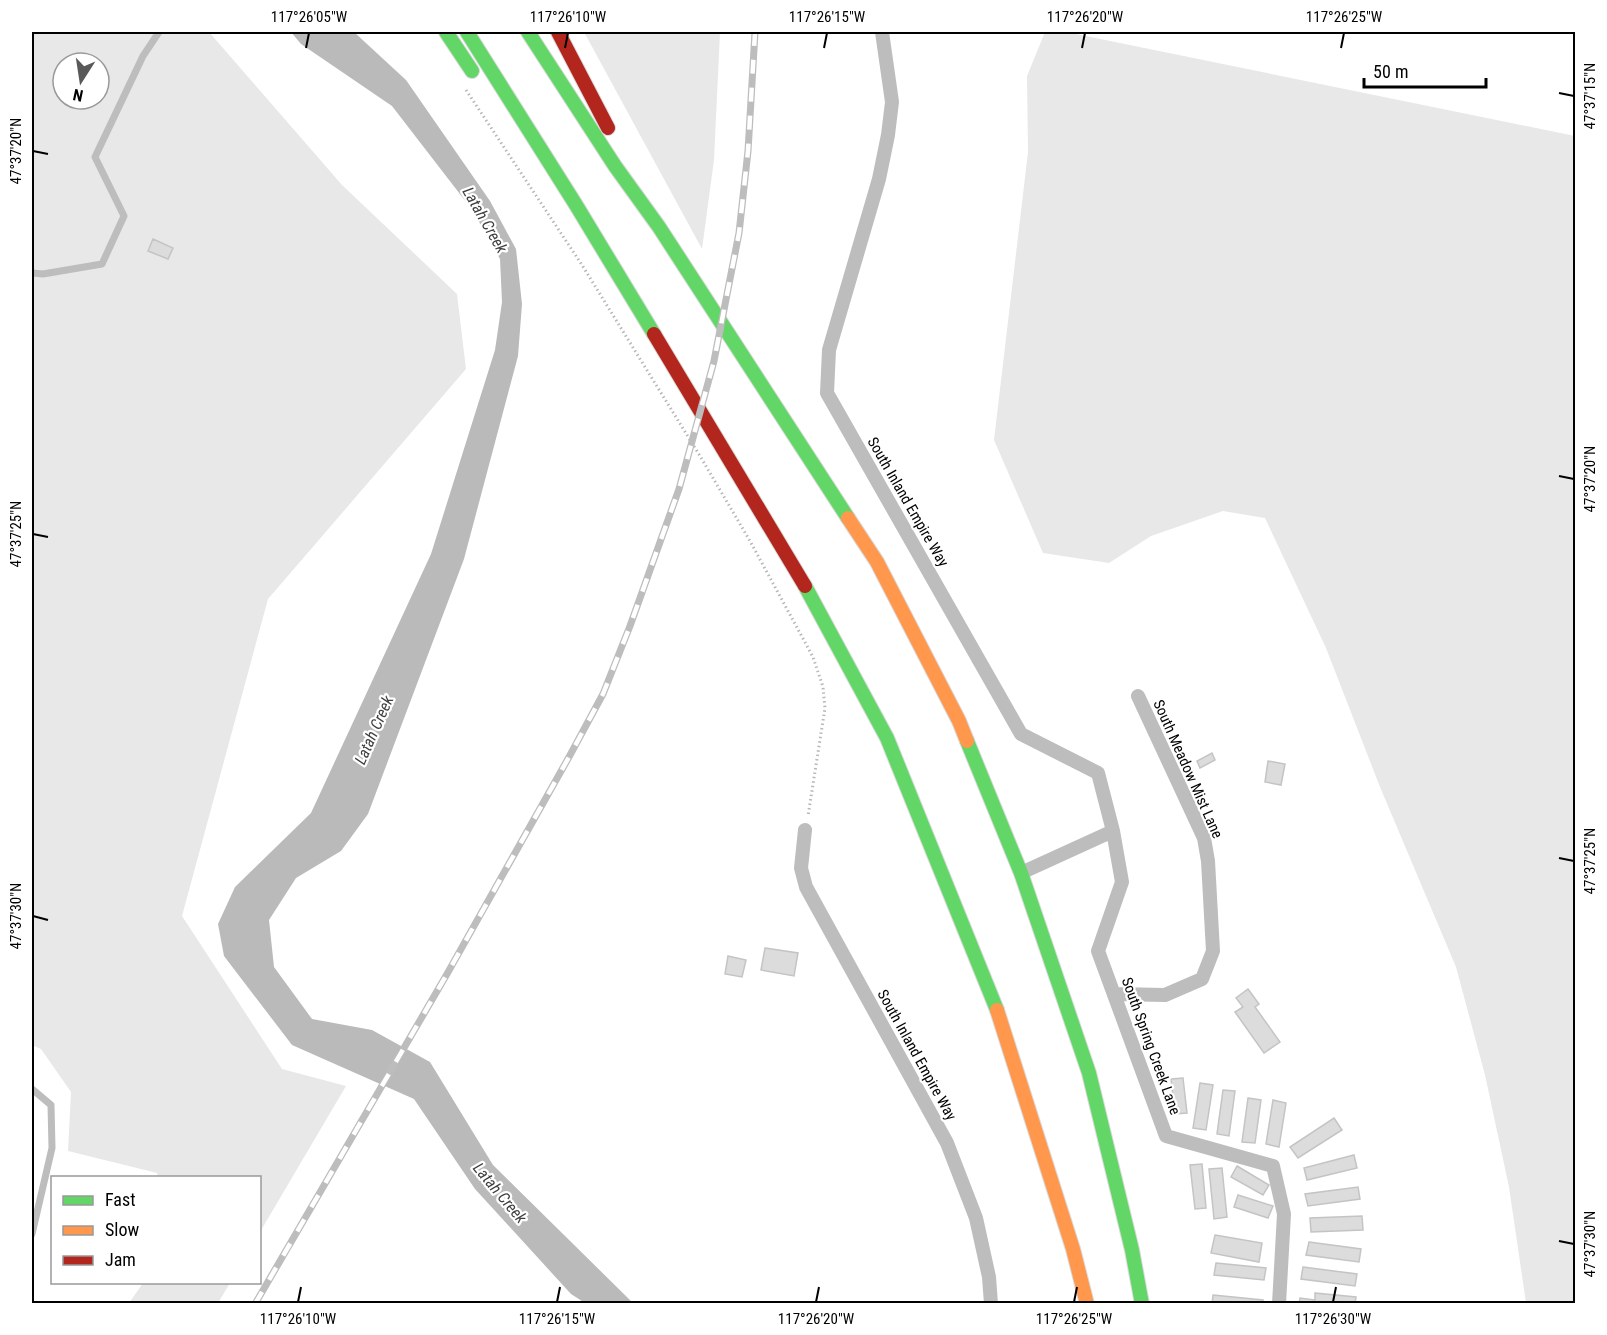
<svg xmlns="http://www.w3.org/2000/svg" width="1607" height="1335" viewBox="0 0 1607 1335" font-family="'Roboto Condensed',sans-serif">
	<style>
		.green { fill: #e8e8e8; fill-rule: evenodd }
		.water { fill: #bababa }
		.building { fill: #dcdcdc; stroke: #c4c4c4; stroke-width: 1.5 }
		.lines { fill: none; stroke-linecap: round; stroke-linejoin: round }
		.fast-casing { stroke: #dbdbdb; stroke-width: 16 }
		.slow-casing { stroke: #dbdbdb; stroke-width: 16 }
		.jam-casing { stroke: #dbdbdb; stroke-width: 16 }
		.path { stroke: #b8b8b8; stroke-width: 3; stroke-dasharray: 1.5 3; stroke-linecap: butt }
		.lane { stroke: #bdbdbd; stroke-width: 7 }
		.street { stroke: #bdbdbd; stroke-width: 14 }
		.fast { stroke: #63d668; stroke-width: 14 }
		.slow { stroke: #ff974d; stroke-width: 14 }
		.jam { stroke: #b3261e; stroke-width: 14 }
		.rail-casing { stroke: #bdbdbd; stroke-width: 7 }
		.rail { stroke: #fff; stroke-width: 4.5; stroke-dasharray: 14; stroke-linecap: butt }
		.ticks { fill: none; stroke: #000; stroke-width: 2 }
		.labels { text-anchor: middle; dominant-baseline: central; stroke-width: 4.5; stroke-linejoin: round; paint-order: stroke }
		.street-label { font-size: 15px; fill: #000; stroke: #fff }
		.water-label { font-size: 16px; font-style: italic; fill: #3e3e3e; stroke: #fff }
		.neatline { fill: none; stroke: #000; stroke-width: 2 }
		.ticks-label { font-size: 15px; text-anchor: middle; fill: #000 }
	</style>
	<rect width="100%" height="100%" fill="#fff"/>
	<path class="green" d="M32,32H209L342,185L457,294L466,369L268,599L182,916L282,1069L346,1086L260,1232V1178L158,1177L157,1173L68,1151L71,1092L41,1049L32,1045ZM63,63H99V99H63Z
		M584,32H720L714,160L702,249Z
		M1045,32H1066L1575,136V1303H1526L1509,1187L1485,1075L1456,967L1380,787L1326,648L1265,518L1223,511L1151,536L1109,563L1043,553L994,440L1028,152L1027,76Z
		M143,1283V1282L230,1283L218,1303H129Z"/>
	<path class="water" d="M291,32H354L406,80L490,201L516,249L522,304L518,356L464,559L368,814L341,851L296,878L269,920L274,967L312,1019L372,1030L430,1062L493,1165L633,1303H585L571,1294L475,1189L414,1099L292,1045L224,956L218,924L235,887L311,813L431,554L495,350L502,302L500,259L473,211L392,106L301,44Z"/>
	<path class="building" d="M153,239L173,248L168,259L148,251Z
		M1212,753L1215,760L1200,768L1197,761Z
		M1268,761L1285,764L1281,785L1265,782Z
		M765,948L798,953L794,976L761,970Z
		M728,956L746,960L742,977L725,974Z
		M1248,989L1259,1004L1255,1007L1280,1042L1264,1053L1235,1012L1243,1007L1236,998Z
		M1183,1078L1187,1113L1175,1114L1171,1079Z
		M1200,1083L1213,1085L1206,1130L1193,1128Z
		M1223,1090L1235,1091L1229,1136L1217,1134Z
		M1248,1098L1261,1100L1255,1143L1242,1142Z
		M1273,1100L1286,1103L1279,1147L1266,1144Z
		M1334,1118L1342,1130L1298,1158L1290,1147Z
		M1354,1155L1357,1168L1307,1180L1304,1168Z
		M1202,1164L1206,1208L1195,1209L1190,1165Z
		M1237,1166L1269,1185L1263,1195L1231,1177Z
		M1222,1168L1227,1217L1214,1219L1209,1169Z
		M1358,1187L1360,1199L1308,1206L1305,1194Z
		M1238,1195L1273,1206L1268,1218L1234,1207Z
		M1362,1216L1363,1230L1311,1232L1310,1218Z
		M1215,1235L1262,1243L1259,1262L1211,1253Z
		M1309,1242L1361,1249L1359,1262L1306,1255Z
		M1216,1263L1266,1268L1264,1280L1214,1275Z
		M1303,1267L1357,1274L1355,1286L1301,1279Z
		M1315,1293L1356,1297L1355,1304H1299L1300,1298L1315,1300Z
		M1213,1295L1263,1300V1304H1212Z"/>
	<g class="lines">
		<defs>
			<path id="fast" d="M446,32L472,71
				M467,32L576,205L654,334
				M528,32L615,166L659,227L848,518
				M805,586L887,738L997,1010
				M967,741L1021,873L1089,1073L1132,1250L1142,1304"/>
			<path id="slow" d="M848,518L877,562L959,721L967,741
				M997,1010L1073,1249L1087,1304"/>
			<path id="jam" d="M558,32L608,128
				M654,334L805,586"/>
		</defs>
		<use href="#fast" class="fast-casing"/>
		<use href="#slow" class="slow-casing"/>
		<use href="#jam" class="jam-casing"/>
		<path class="path" d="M466,90L582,265L700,456L750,541L813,657L823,687L825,708L808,816"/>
		<path class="lane" d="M32,273L43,274L102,264L124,216L95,157L143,56L159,32
			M32,1089L51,1105L52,1148L32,1234"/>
		<path class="street" d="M882,32L892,102L888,135L879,179L829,350L827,393L1021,734L1098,773L1113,831L1122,882L1098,951L1166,1136L1273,1166L1284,1214L1279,1304
			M805,830L801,868L806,887L947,1143L976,1218L989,1277L991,1304
			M1021,873L1113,831
			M1114,994L1165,995L1202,979L1213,951L1208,861L1204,838L1138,696"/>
		<use href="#fast" class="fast"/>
		<use href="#slow" class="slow"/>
		<use href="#jam" class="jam"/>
		<defs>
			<path id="rail" d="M255,1304L447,974L569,757L603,694L630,626L679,489L714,361L739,233L748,151L755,32"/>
		</defs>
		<use href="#rail" class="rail-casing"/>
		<use href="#rail" class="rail"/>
	</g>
	<path class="ticks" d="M306,48L309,33M565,48L568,33M824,48L827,33M1082,48L1085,33M1341,48L1344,33M1559,93L1574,96M33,151L48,154M1559,476L1574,479M33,534L48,537M1559,858L1574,861M33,916L48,920M1559,1241L1574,1244M298,1302L301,1287M557,1302L560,1287M816,1302L819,1287M1074,1302L1077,1287M1333,1302L1336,1287"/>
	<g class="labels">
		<g class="street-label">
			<text transform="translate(908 502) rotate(60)">South Inland Empire Way</text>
			<text transform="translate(1188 769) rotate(66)">South Meadow Mist Lane</text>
			<text transform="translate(1151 1046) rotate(70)">South Spring Creek Lane</text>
			<text transform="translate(917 1055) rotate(61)">South Inland Empire Way</text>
		</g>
		<g class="water-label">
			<text transform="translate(485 220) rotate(60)">Latah Creek</text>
			<text transform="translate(374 730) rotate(-66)">Latah Creek</text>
			<text transform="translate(500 1193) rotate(50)">Latah Creek</text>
		</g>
	</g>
	<rect width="1607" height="1335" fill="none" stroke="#ffffff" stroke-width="66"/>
	<rect x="51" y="1176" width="210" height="108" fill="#ffffff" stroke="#999999" stroke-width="1.5"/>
	<rect x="63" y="1196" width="30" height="9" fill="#63d668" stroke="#999999" stroke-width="1.5"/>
	<text x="105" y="1206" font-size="18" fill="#000000">Fast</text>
	<rect x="63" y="1226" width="30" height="9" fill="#ff974d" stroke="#999999" stroke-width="1.5"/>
	<text x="105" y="1236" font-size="18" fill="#000000">Slow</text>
	<rect x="63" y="1256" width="30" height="9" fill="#b3261e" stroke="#999999" stroke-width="1.5"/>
	<text x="105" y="1266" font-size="18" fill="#000000">Jam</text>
	<g transform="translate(81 81) rotate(192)"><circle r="28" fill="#ffffff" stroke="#999999" stroke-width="1.5"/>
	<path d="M0-4.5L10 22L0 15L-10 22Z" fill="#595959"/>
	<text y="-9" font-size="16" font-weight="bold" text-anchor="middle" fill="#000000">N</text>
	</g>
	<path d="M1364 78v9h122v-9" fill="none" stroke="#000000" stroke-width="3"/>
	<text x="1373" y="78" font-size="18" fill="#000000" stroke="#ffffff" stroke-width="4.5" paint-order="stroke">50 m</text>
	<rect x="33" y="33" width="1541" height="1269" class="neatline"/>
	<g class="ticks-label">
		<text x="309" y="22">117°26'05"W</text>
		<text x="568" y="22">117°26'10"W</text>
		<text x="827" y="22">117°26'15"W</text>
		<text x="1085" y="22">117°26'20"W</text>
		<text x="1344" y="22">117°26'25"W</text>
		<text transform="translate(1590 96) rotate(-90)" y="5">47°37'15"N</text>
		<text transform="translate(16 151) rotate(-90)" y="5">47°37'20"N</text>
		<text transform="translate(1590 479) rotate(-90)" y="5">47°37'20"N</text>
		<text transform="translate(16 534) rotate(-90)" y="5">47°37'25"N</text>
		<text transform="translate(1590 861) rotate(-90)" y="5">47°37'25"N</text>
		<text transform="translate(16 916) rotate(-90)" y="5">47°37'30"N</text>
		<text transform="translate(1590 1244) rotate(-90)" y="5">47°37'30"N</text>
		<text x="298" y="1324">117°26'10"W</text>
		<text x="557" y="1324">117°26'15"W</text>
		<text x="816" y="1324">117°26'20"W</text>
		<text x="1074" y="1324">117°26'25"W</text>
		<text x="1333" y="1324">117°26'30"W</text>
	</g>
</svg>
